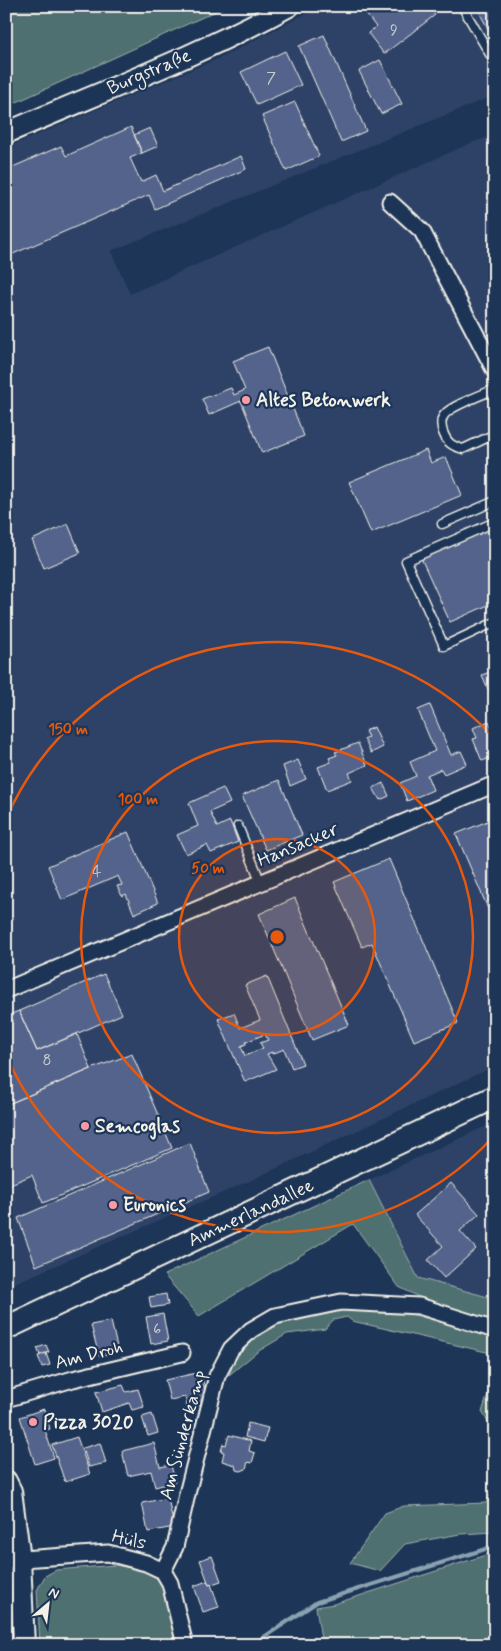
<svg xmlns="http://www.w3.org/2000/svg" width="501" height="1651" viewBox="0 0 501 1651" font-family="Mynerve,sans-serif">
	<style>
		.built { fill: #2d4367 }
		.green { fill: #4f6f6f; stroke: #a2b0ac }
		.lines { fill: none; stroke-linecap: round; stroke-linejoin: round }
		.stream { stroke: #8ba2b1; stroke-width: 4 }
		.building { fill: #52648b; stroke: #f4f1e8; fill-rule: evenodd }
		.service-casing { stroke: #f4f1e8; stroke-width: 11 }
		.minor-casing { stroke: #f4f1e8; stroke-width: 19 }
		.tertiary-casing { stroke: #f4f1e8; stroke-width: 24 }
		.secondary-casing { stroke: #f4f1e8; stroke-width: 26 }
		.service { stroke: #1d3557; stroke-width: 8 }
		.minor { stroke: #1d3557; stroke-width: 15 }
		.tertiary { stroke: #1d3557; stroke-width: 20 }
		.secondary { stroke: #1d3557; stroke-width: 22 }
		.ring { fill: none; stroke: #e8590c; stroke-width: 2.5 }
		.poi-dot { fill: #ff9aa2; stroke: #1d3557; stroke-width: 2 }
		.labels { text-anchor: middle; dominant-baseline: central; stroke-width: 4.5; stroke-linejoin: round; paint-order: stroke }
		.number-label { font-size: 16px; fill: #ccced1 }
		.street-label { font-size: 19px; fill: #f4f1e8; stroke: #1d3557 }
		.poi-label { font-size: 19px; font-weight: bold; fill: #f4f1e8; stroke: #1d3557; text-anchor: start }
		.centre { fill: #e8590c; stroke: #1d3557; stroke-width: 2.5 }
		.ring-label { font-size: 15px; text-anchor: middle; font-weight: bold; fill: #e8590c; stroke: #1d3557; stroke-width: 4.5; stroke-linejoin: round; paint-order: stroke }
	</style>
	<rect width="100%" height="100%" fill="#1d3557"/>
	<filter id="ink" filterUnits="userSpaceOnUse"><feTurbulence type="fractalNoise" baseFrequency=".02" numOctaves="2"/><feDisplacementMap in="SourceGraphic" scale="10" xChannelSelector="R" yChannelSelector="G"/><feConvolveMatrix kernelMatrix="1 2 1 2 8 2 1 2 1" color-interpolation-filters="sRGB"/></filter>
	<g filter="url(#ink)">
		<path class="built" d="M321,6H495V95L111,251L130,294L471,143L495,135V1066L247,1182L6,1287V148L222,57Z
			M495,1122V1299L418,1278L369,1180Z"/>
		<path class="green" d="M6,6H227L6,107Z
			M369,1180L418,1278L495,1299V1321L419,1297L399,1287L353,1224L199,1316L164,1275Z
			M332,1309L411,1314L495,1337V1354L352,1321L347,1317L333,1320L325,1329L287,1334L257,1352L229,1375C232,1368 234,1360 238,1353C257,1323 300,1318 332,1309Z
			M495,1373V1461L493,1430L482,1412Z
			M495,1484V1532L460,1534L405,1544L380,1571L350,1563L385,1513L404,1506L486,1503Z
			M495,1552V1645H322L316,1607L334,1604Z
			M116,1565C129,1568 143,1569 154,1576C169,1587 175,1627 180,1645H40L37,1590L45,1576L56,1570Z"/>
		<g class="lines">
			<path class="stream" d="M252,1645L317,1602L495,1546"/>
		</g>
		<path class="building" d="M360,6H427L435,15L384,54L368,33L376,27Z
			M476,6H495V42Z
			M324,35L366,131L341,142L299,46Z
			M285,51L301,85L257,105L241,72Z
			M380,60L402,104L381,114L359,71Z
			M295,102L319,156L286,171L262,116Z
			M131,127L142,153L130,158L141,182L156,175L163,191L241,156L246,169L155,209L149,195L6,257V170L61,146L66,156Z
			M150,128L158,146L142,153L134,135Z
			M268,347L304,436L262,453L241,401L209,415L202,399L231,388L234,395L245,390L233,361Z
			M426,450L431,463L446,457L462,495L371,533L349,482Z
			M68,524L80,553L44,568L32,540Z
			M495,525V602L450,622L421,558Z
			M495,670V705L482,675Z
			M430,705L451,755L461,751L467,764L444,774L441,769L427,775L433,790L407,801L400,783L416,776L410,762L435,751L418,710Z
			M489,721L493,731L495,730V756L482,761L473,739L477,738L473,728Z
			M374,727L383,747L371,753L364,739L368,737L365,731Z
			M358,743L367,765L349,773L352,780L327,790L318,767L331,762L329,758L337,755L335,752Z
			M298,760L306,779L290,786L283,766Z
			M279,780L302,835L266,850L242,796Z
			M383,783L389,796L380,800L373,788Z
			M223,788L230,803L210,812L217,827L230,821L238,842L211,853L207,845L186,854L177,835L198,826L189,803Z
			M495,818V925L456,834Z
			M128,832L158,903L134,914L126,894L122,896L117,886L122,885L118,876L62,900L48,866Z
			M389,859L458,1023L414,1041L372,943L362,947L334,882Z
			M295,898L349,1025L312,1040L259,914Z
			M104,974L122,1014L37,1051L19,1011Z
			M267,976L303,1064L292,1068L284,1049L272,1054V1052L267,1054L276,1069L245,1082L218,1019L234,1013L240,1028L260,1020L245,985ZM265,1034L268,1040L260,1043L263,1048L245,1056L241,1046L246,1044V1042Z
			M19,1011L37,1051L77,1034L91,1069L6,1105V1016Z
			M132,1054L172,1148L43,1203L32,1175L6,1186V1105L91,1069Z
			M190,1143L209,1192L36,1266L18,1218Z
			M451,1183L479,1214L460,1231L476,1249L444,1278L428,1260L443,1246L415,1215Z
			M166,1294L168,1305L151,1308L149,1297Z
			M163,1314L168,1341L151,1344L146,1317Z
			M111,1321L118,1351L99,1356L91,1325Z
			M46,1345L49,1352L40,1355L37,1348Z
			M46,1353L50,1365L42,1367L38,1356Z
			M201,1372L206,1395L203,1396L205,1404L187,1408L185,1397L170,1400L165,1380Z
			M123,1385L126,1392L138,1389L144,1407L132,1410L129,1403L102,1412L96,1392Z
			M44,1409L50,1429L45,1430L54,1458L35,1464L20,1417Z
			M152,1414L158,1433L148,1436L142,1417Z
			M248,1423L268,1428L264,1442L245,1437Z
			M229,1435L251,1441L249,1451L255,1453L252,1463L248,1462L246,1469L241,1471L236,1470L235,1465L222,1461L224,1452L221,1451L223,1444L226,1445Z
			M77,1437L90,1474L65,1482L52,1445Z
			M100,1443L106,1463L89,1467L83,1448Z
			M154,1443L160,1467L171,1465L175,1482L155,1487L151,1471L128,1476L122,1451Z
			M168,1498L174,1527L148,1532L142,1503Z
			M212,1556L221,1581L209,1585L200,1560Z
			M207,1581L209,1585L211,1584L219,1607L203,1612L194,1586Z"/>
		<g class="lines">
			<defs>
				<path id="service" d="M462,6L491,56
					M495,389C484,394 451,406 445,414C440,419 441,426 443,432C447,443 452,446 463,449L495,434
					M495,522L406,561L444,646L495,622
					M442,524L495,501
					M238,826L261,883"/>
				<path id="minor" d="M390,202L422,231L495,371
					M6,990L495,784
					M6,1399L73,1379L182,1353
					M8,1560L108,1553L146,1563L163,1571L170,1583L185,1645
					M163,1571L175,1547L188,1490L217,1376L231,1349L251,1330L275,1316L341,1302L419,1306L495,1330"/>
				<path id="tertiary" d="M6,133C101,92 198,56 289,6
					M6,1481L11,1491L20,1559L24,1645"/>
				<path id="secondary" d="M6,1328L495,1097"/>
			</defs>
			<use href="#service" class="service-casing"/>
			<use href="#minor" class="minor-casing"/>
			<use href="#tertiary" class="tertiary-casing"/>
			<use href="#secondary" class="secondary-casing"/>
			<use href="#service" class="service"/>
			<use href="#minor" class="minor"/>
			<use href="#tertiary" class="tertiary"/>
			<use href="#secondary" class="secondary"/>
		</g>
	</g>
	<circle cx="277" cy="937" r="98" fill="#e8590c" fill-opacity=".12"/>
	<g class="ring">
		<circle cx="277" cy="937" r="98"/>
		<circle cx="277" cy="937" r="196"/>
		<path d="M494 1136A295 295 0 0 1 6 1055M6 819A295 295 0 0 1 494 738"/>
	</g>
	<g class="poi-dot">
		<circle cx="246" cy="400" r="5"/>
		<circle cx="85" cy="1126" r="5"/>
		<circle cx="113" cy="1205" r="5"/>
		<circle cx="33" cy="1422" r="5"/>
	</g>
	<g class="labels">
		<g class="number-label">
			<text x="394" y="30">9</text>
			<text x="271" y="78">7</text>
			<text x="97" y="871">4</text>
			<text x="47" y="1060">8</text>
			<text x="157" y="1329">6</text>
		</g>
		<g class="street-label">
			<text transform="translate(149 72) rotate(-23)">Burgstraße</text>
			<text transform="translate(298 845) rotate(-23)">Hansacker</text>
			<text transform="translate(251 1213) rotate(-25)">Ammerlandallee</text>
			<text transform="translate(89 1355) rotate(-14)">Am Droh</text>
			<text transform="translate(183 1435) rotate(-75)">Am Sünderkamp</text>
			<text transform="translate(129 1540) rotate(13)">Hüls</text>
		</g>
		<g class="poi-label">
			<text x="256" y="400">Altes Betonwerk</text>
			<text x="95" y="1126">Semcoglas</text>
			<text x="123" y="1205">Euronics</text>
			<text x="43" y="1422">Pizza 3020</text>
		</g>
	</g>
	<circle cx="277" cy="937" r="8" class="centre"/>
	<g class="ring-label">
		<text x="68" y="734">150 m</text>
		<text x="138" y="804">100 m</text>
		<text x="208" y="873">50 m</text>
	</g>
	<rect width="501" height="1651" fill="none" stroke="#1d3557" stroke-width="25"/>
	<rect x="12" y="12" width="476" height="1626" fill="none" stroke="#f4f1e8" stroke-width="2" filter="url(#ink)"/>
	<g transform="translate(48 1604) rotate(28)" stroke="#1d3557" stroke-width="4" paint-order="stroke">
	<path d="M0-4L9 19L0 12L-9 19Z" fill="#f4f1e8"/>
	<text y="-8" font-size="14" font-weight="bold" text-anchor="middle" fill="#f4f1e8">N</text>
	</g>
</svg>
